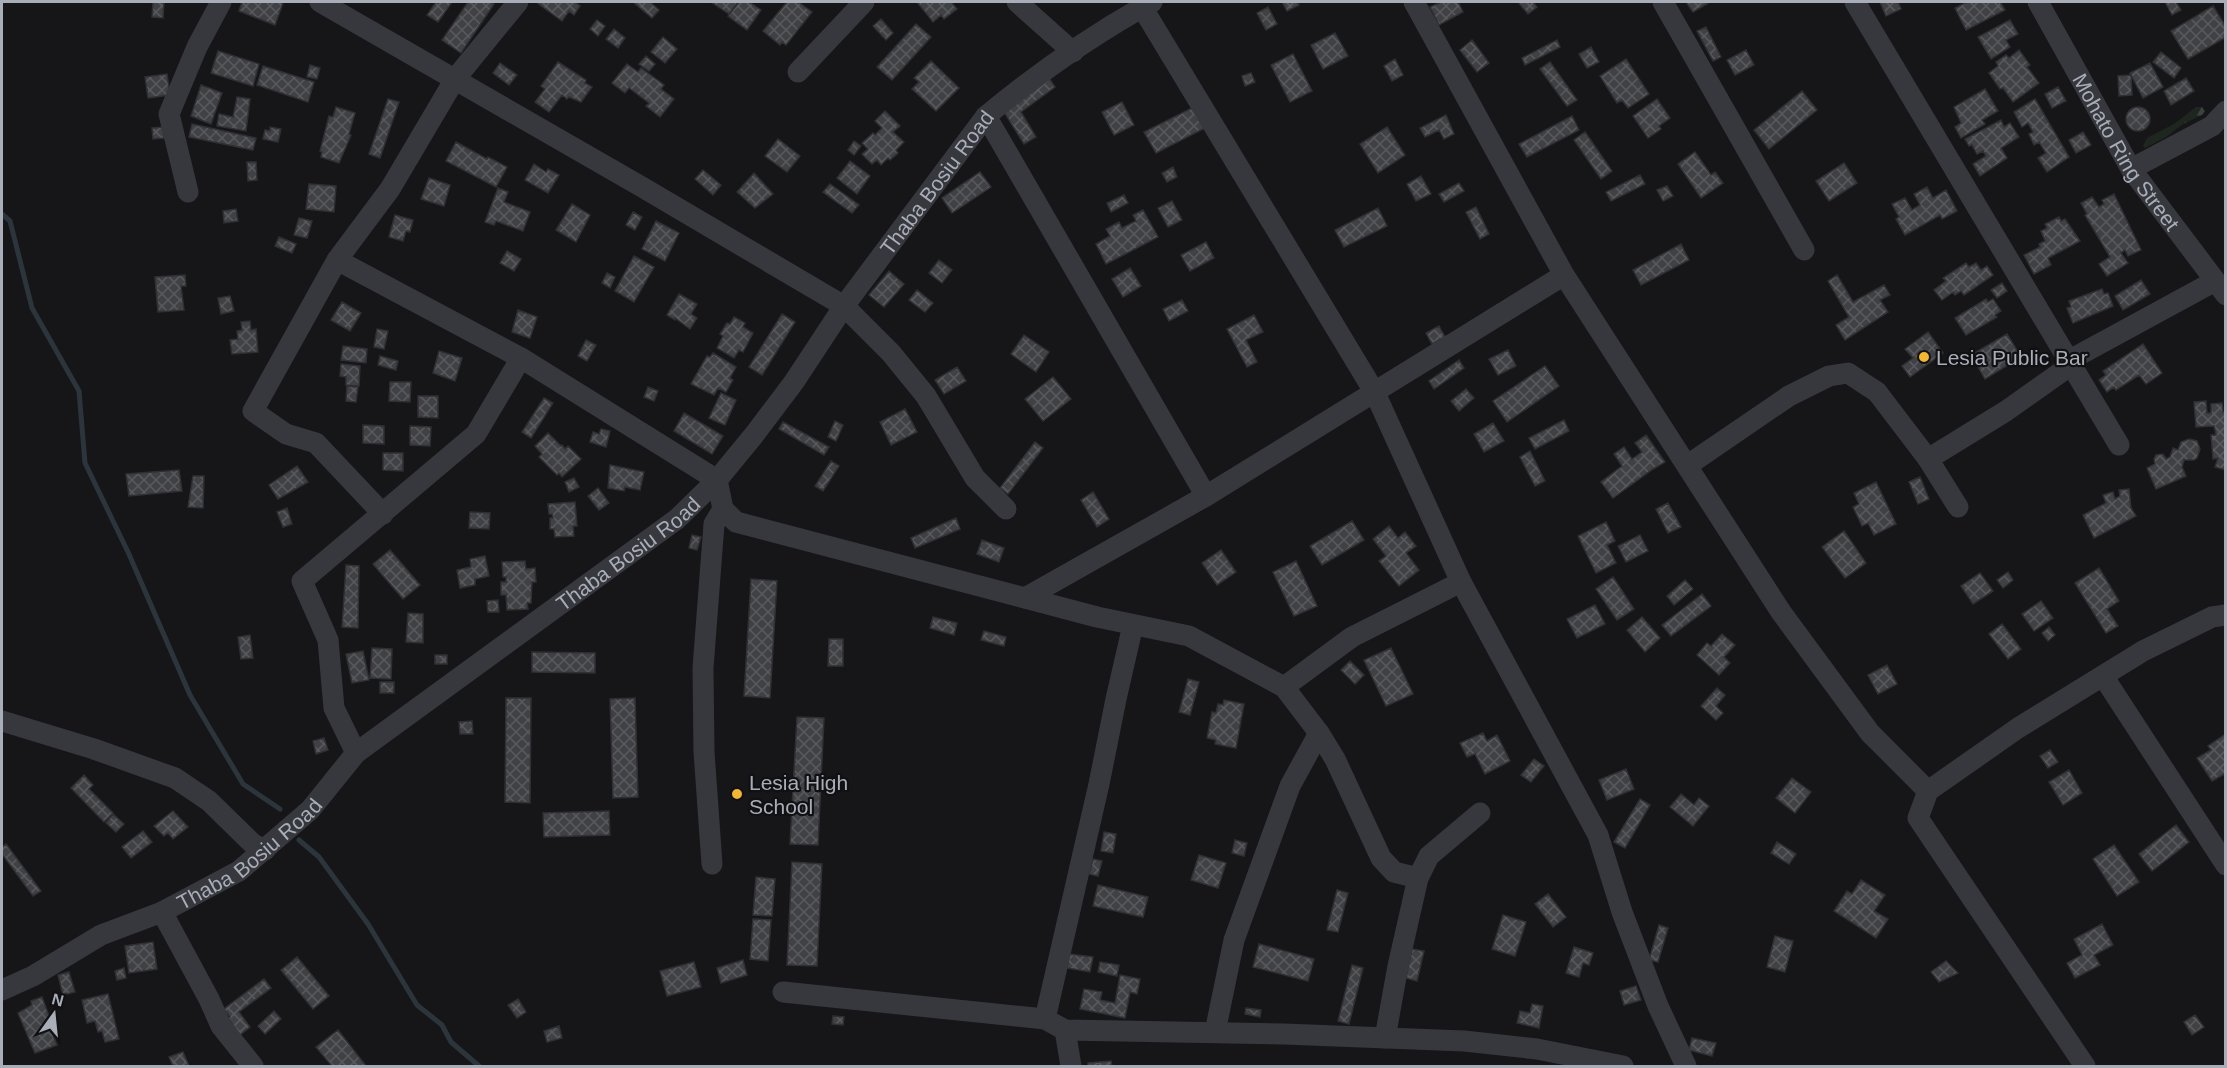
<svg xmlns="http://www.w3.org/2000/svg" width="2227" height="1068" viewBox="0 0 2227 1068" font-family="Helvetica,sans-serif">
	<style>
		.forest { fill: url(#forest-firs) }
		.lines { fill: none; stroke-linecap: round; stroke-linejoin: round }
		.stream { stroke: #2c353c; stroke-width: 5 }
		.building { fill: url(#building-cross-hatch); stroke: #303034; stroke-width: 1.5 }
		.minor { stroke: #37383d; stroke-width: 21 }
		.poi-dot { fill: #f2b534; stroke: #111113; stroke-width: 2 }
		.labels { text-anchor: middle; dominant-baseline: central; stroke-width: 4.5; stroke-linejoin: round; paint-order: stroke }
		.street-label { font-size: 21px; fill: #a8adb8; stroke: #111113 }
		.poi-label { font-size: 21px; fill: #a8adb8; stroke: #111113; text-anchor: start }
	</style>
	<defs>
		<pattern id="forest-firs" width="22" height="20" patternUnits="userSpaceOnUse" patternTransform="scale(1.5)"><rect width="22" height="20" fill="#1e261f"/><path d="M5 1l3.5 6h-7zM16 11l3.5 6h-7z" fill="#3c433d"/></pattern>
		<pattern id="building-cross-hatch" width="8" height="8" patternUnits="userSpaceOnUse" patternTransform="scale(1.5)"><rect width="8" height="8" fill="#404145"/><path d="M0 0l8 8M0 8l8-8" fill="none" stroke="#595a5e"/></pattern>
	</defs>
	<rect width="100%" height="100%" fill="#161618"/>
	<path class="forest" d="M2196,107H2202L2205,111L2202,115L2183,124L2166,137L2145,148L2143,146L2147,138L2174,124Z"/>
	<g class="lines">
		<path class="stream" d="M2,214L10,221L32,308L79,391L85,463L128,552L190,695L243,784L280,809
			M299,840L319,857L368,924L417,1005L442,1025L451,1042L479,1066"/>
	</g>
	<path class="building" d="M153,2H164L163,18L152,17Z
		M242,2H280L283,3L275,25L239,11Z
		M436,2H452L438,22L427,15Z
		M468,2H490L494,4L461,53L442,40Z
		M536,2H575L580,6L574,15L569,11L562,21Z
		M633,2H650L659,10L652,18Z
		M711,2H738L729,14Z
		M739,2H749L761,10L747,30L728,16Z
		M787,2H798L812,12L786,45L782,42L780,45L763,31Z
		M917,2H951L957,9L944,19L941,15L933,22Z
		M1282,2H1297L1299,5L1287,11Z
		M1441,2H1458L1463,12L1439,25L1430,7Z
		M1518,2H1533L1537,7L1528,14Z
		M1686,2H1710L1693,12Z
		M1880,2H1898L1901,9L1886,16Z
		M1967,2H2000L2005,10L1966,30L1955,8Z
		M2165,2H2176L2181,10L2172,15Z
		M2213,6L2226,27V37L2188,59L2171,31Z
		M1268,7L1277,24L1266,30L1257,13Z
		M881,19L893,33L886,40L873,26Z
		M597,20L605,26L598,36L590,29Z
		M2010,20L2018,34L2006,40L2010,47L1991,59L1978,37Z
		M916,24L931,37L892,80L877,67Z
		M1706,27L1721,57L1713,61L1697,31Z
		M614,29L625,38L618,48L606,39Z
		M1335,33L1348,56L1323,69L1311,45Z
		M663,37L677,49L665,63L651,52Z
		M1472,40L1489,63L1477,72L1460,50Z
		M1557,40L1560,47L1525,65L1522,58Z
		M1591,47L1599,62L1587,68L1579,54Z
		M1746,50L1754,65L1735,75L1727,60Z
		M2019,50L2030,65L2027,67L2039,83L2013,102L2003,88L2000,89L1989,73L1998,66L1996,62L2006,55L2009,58Z
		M218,51L259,64L253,86L211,73Z
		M2161,52L2181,68L2174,78L2153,62Z
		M1293,54L1312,91L1290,102L1271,65Z
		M646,56L655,64L649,71L639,64Z
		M1395,59L1403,75L1392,81L1384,66Z
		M1626,59L1649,94L1628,108L1622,100L1617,103L1600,76Z
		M931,61L959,88L936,111L912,89L919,82L914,78Z
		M558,62L586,80L585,83L592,87L581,102L569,97L567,99L562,95L549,112L535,102L545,89L541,86Z
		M1550,62L1577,100L1567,106L1540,69Z
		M500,63L517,75L509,85L493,73Z
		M2150,63L2163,87L2143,98L2130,73Z
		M627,64L638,72L641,68L664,85L661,89L674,99L660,117L646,106L649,103L629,88L625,93L612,83Z
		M310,65L320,68L317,79L307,77Z
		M263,66L314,82L308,102L257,85Z
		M1251,73L1255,82L1245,86L1242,76Z
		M167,74L170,95L148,98L145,77Z
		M2131,75L2132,95L2119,96L2118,76Z
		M1049,78L1055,87L1021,112L1036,137L1024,144L1004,112Z
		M2186,78L2194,91L2171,105L2164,91Z
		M201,85L222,93L211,124L191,116Z
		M2058,87L2066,101L2052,108L2045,94Z
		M1985,89L1998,111L1982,120L1985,124L1961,138L1955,127L1961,123L1954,107Z
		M1802,91L1817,110L1769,149L1754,130Z
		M237,97L250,99L246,131L217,126L219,114L233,117Z
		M388,99L399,102L380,158L369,154Z
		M1657,99L1670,118L1659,126L1661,129L1648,138L1633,116Z
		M2035,99L2069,157L2047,172L2038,158L2046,153L2039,142L2034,145L2029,134L2033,132L2028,123L2022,127L2014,112Z
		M1122,102L1134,125L1114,135L1102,112Z
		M2126 119a12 12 0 1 1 24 0a12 12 0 1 1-24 0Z
		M336,107L355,113L349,134L351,135L339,163L321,157L322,152L320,151L329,116L333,117Z
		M1194,107L1205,128L1156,153L1144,132Z
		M885,111L900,126L893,132L904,142L896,150L898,153L890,160L888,158L881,165L877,160L872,164L862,154L868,149L862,143L873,133L875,135L882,128L875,121Z
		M1446,115L1454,134L1444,139L1439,130L1425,137L1420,128Z
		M1572,116L1579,130L1527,157L1519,144Z
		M2001,120L2004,127L2010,123L2019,137L2001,148L2007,158L1980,176L1973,164L1986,156L1983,151L1977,154L1972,145L1969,146L1965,139Z
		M192,124L256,138L253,150L189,137Z
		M163,127L164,138L153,139L152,128Z
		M270,127L281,129L278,142L263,139L265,130L270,131Z
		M1387,127L1405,155L1378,173L1360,144Z
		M1585,132L1612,171L1601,179L1574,140Z
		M2083,132L2091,145L2076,153L2069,140Z
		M778,139L800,156L787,172L765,156Z
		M854,141L861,146L854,155L848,150Z
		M456,142L487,159L488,157L507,167L496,187L446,161Z
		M1695,152L1711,175L1715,172L1723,183L1701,198L1678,164Z
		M850,161L870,176L857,194L837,178Z
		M247,162H256L257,180L248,181Z
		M1844,163L1857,183L1829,201L1816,181Z
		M534,164L546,172L548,169L559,175L548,193L525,180Z
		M1173,167L1177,177L1167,182L1162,173Z
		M703,170L721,185L713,195L695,179Z
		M980,172L991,187L952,213L942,198Z
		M754,173L773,194L755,208L737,192Z
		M1640,175L1645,184L1611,201L1606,192Z
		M1421,176L1431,194L1416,201L1407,184Z
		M429,178L450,185L444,206L421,199Z
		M1459,183L1464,191L1444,202L1439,194Z
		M309,184L336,186L334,212L306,209Z
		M830,184L859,205L852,213L823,192Z
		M1667,186L1673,196L1663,201L1657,190Z
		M1927,187L1933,198L1946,190L1957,211L1942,219L1940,215L1905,235L1896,219L1899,217L1892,204L1905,198L1912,210L1920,205L1914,194Z
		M498,188L508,192L504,202L530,212L523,231L496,221L494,225L485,222Z
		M2114,194L2141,250L2128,256L2125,250L2121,253L2128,263L2107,276L2099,264L2110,257L2085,215L2087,214L2081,203L2092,197L2099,207L2104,204L2102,200Z
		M1124,195L1128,203L1111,212L1107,203Z
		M1172,201L1182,220L1168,227L1158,208Z
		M572,204L590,215L576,242L556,230Z
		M1476,207L1489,234L1480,239L1466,212Z
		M1378,208L1387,226L1344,247L1335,230Z
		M236,209L238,221L224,223L223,211Z
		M1143,210L1158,237L1106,264L1096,244L1110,236L1106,229L1119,222L1122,228L1136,221L1133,215Z
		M633,212L642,217L635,230L626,225Z
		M395,215L413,220L410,232L406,231L403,241L389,237Z
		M2059,217L2061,221L2065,219L2080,241L2048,258L2051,265L2034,274L2024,255L2040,247L2039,244L2045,241L2041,231L2047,228L2045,224Z
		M299,218L312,221L307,238L294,235Z
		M656,221L679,233L665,261L642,249Z
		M279,237L296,244L292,253L275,246Z
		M1206,242L1214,258L1190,271L1181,255Z
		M1681,244L1689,260L1641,285L1633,270Z
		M507,251L521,259L514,271L500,263Z
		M634,256L654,267L634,302L615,291Z
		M939,260L952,270L942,283L929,273Z
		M1966,263L1969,267L1976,263L1981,270L1987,266L1993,275L1964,295L1961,291L1955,295L1953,292L1942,300L1934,290L1946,281L1943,278Z
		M1130,268L1141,286L1123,297L1112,279Z
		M889,271L904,284L884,307L869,295Z
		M607,273L615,277L610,288L602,283Z
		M185,275L186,286H181L184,310L158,312L155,277Z
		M1837,275L1853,302L1884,285L1890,295L1880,300L1888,312L1845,340L1836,325L1849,317L1828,281Z
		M2141,280L2150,294L2123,310L2115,296Z
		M2002,283L2007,291L1997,298L1991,290Z
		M2102,289L2104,294L2108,293L2113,306L2073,323L2067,308L2071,307L2069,301Z
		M917,290L933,303L925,312L909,300Z
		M679,294L697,304L691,314L697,318L690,329L675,318V320L667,315Z
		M230,296L234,311L221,314L218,298Z
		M1986,299L1988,302L1993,299L2001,311L1995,315L1997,317L1966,335L1955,318Z
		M1182,300L1188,311L1169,321L1163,309Z
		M342,302L361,313L350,331L331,320Z
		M518,310L537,317L530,338L512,332Z
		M782,314L795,322L762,375L749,367Z
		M1254,315L1263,332L1246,340L1257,362L1247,367L1227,329Z
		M734,317L745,323L743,327L753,333L743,352L739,350L734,358L717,348L723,336L720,334L727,323L730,324Z
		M250,321L251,330L256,329L258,352L232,354L230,340L238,339L237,331L242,330L241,322Z
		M1439,326L1445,337L1432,344L1426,333Z
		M377,329L388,331L384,349L374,347Z
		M1928,332L1943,353L1910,377L1902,366L1913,358L1905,349Z
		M2007,334L2021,357L1985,379L1971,355Z
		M1024,335L1049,352L1036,372L1011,354Z
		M586,340L596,345L587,361L578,356Z
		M2143,344L2162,373L2146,384L2139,375L2116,390L2114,387L2107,392L2099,380L2106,375L2103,371Z
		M343,346L367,349L366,363L341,360Z
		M1508,350L1516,366L1498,375L1489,359Z
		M439,351L462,358L455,381L433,373Z
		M713,353L736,367L730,378L733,380L726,392L718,388L714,395L691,384L707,356L710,357Z
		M380,356L398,361L396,370L378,365Z
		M1459,360L1464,368L1434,389L1429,381Z
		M341,364L360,366L359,386L346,385V377L340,376Z
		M1545,366L1559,386L1507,422L1493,401Z
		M957,367L966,381L944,394L935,380Z
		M1053,377L1071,399L1043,421L1025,399Z
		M390,382H411L410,402L389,401Z
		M347,386L358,387L356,402L346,401Z
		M648,387L658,391L654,401L644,397Z
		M1466,389L1474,398L1459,411L1451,401Z
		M721,393L736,400L725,425L709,418Z
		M418,396H438V418L418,417Z
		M544,398L553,403L531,438L522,432Z
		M2206,401L2207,413H2211V404L2222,403L2223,412H2226V470L2215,467L2218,458L2213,459L2211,435H2216L2214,426L2196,427L2194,402Z
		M905,409L917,432L891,445L880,422Z
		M684,413L723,436L712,454L674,431Z
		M1564,420L1569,431L1535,449L1529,438Z
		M835,421L843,425L836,441L828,437Z
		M783,422L829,447L824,455L779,429Z
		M1493,423L1504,441L1484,452L1474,434Z
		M363,425L384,426V444L363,443Z
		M410,426L431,427L430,446L410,445Z
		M601,429L610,431L606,447L590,442L593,432L599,434Z
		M548,433L561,446L562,445L565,449L568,446L581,459L562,477L559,473L557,475L539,457L542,454L535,446Z
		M1646,435L1665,462L1653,469L1613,498L1601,482L1622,466L1614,454L1624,447L1632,459L1642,452L1635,443Z
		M2189,439L2197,441L2200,449L2197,458L2194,460H2184L2182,467L2186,476L2156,489L2147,468L2155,464L2154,459L2156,455L2163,454L2166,459L2170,457L2173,448L2178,450L2181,442Z
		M1035,442L1043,448L1008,494L1000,488Z
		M1530,451L1545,481L1535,486L1520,457Z
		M383,453H403V471L383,470Z
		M831,461L839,466L823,491L815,486Z
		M610,465L644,472L640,490L625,487L624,491L608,488Z
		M297,466L308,482L278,499L269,485Z
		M179,470L182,491L129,496L126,474Z
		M193,476H204L203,508L188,507Z
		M1920,477L1929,499L1918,504L1909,482Z
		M574,478L579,487L569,492L565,482Z
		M1876,482L1896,524L1874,535L1868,523L1862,526L1853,507L1859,504L1854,493Z
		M598,488L609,503L599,510L588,496Z
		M2129,489L2131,508L2136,516L2094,538L2083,515L2106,503L2103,495L2113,492L2115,499L2120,496L2119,490Z
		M1093,492L1109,519L1097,527L1081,500Z
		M575,502L577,526H573L574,536L555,537L554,529H550V518H553L552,514H549L548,504Z
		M1668,503L1681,527L1668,533L1656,509Z
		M287,508L292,524L283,527L277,512Z
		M470,512L490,513L489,529L469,528Z
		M956,518L960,529L915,548L911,538Z
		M1352,521L1364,540L1322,565L1310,546Z
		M1606,522L1615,541L1607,545L1616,563L1596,573L1578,536Z
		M1389,526L1398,538L1405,532L1416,546L1406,553L1419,570L1399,586L1379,561L1386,556L1373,539Z
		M1844,531L1866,563L1845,578L1822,547Z
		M692,535L701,537L697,550L689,548Z
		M1640,535L1648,551L1626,562L1618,546Z
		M982,540L1004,548L999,562L977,554Z
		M390,550L420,585L403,599L373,564Z
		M1221,550L1236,572L1217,585L1202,563Z
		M485,556L489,576L475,579V585L460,588L457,570L471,567L470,559Z
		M525,561L526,569L535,568L536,582H532L531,603H527L528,609L507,610L506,595H501V582H506V577H503L502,562Z
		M1296,561L1317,606L1294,616L1273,572Z
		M346,565L359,566L358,628L342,627Z
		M2099,568L2119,601L2107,609L2118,626L2106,633L2075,583Z
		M2008,572L2013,580L2003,588L1997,580Z
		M1980,573L1993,591L1973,604L1961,586Z
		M1613,577L1634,609L1617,620L1596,589Z
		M751,579L777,581L770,698L744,696Z
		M1685,580L1693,589L1674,605L1667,596Z
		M1702,594L1711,606L1671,636L1662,625Z
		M498,600L499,612H488L487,601Z
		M2041,601L2053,618L2034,631L2022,614Z
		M1595,605L1605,624L1577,638L1567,619Z
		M408,613L423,614V643L406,642Z
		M933,617L957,623L954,635L930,628Z
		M1642,617L1660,638L1645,652L1627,630Z
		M2002,624L2021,649L2008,659L1989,634Z
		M2049,627L2055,635L2048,641L2042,633Z
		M984,631L1006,637L1004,646L981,640Z
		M1722,634L1735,645L1724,657L1730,663L1719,675L1697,655L1707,643L1711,646Z
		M250,635L253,658L241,659L238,637Z
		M829,639H843V666H828Z
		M372,648L392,649L391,679L370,678Z
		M1391,648L1413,694L1386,706L1364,660Z
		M363,651L369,680L352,683L346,654Z
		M532,652L595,653V673L532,672Z
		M435,655H447V664H435Z
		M1350,661L1364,675L1355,684L1341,670Z
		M1887,665L1897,684L1878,694L1868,675Z
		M1188,679L1199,682L1190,715L1179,712Z
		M380,682H394V693H380Z
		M1717,688L1725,695L1716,706L1723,713L1716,720L1701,706Z
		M506,698H531L530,803L505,802Z
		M635,698L638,797L613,798L610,699Z
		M1224,700L1244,704L1236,748L1215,744L1216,740L1207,738L1212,712L1216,713L1218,704L1223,705Z
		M797,717L824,718L818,845L790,844Z
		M472,721L473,734H460L459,722Z
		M1483,733L1487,741L1497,735L1510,761L1485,774L1475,754L1467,757L1460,743Z
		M2226,734V773L2212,781L2197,758L2211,750L2208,746Z
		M324,738L328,750L316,754L313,741Z
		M2050,750L2058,762L2048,768L2040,756Z
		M1534,759L1544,766L1531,782L1521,775Z
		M1626,769L1634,789L1607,800L1599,780Z
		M2069,770L2082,793L2063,805L2049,782Z
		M84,775L93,785L89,789L113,813L104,822L71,788Z
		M1792,778L1811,792L1795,813L1776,798Z
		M1681,794L1694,805L1699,798L1709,806L1693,826L1670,807Z
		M1640,799L1650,805L1625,848L1614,842Z
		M173,811L188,827L173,839L168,833L164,836L154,826Z
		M609,811L610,835L544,837L543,813Z
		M113,814L124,824L116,832L106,823Z
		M2176,825L2189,842L2152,871L2139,854Z
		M143,831L152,842L131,858L122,847Z
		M1104,832L1116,834L1113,853L1101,851Z
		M1235,840L1247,843L1244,856L1232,853Z
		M1777,842L1796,854L1789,864L1771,853Z
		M6,844L41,891L33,896L2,854V847Z
		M2114,845L2139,882L2117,896L2093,859Z
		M1199,855L1226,863L1218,888L1191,880Z
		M1093,859L1102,861L1098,876L1089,874Z
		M792,862L822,864L817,966L787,965Z
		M756,877L775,879L772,916L753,915Z
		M1861,880L1885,895L1874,911L1888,919L1876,938L1834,911L1847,891L1852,894Z
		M1098,885L1148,897L1143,917L1093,906Z
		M1337,890L1348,893L1338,932L1327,930Z
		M1548,894L1566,917L1553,927L1535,904Z
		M1503,915L1526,922L1515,956L1492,949Z
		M753,919L771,920L768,961L750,959Z
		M2102,924L2113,945L2094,955L2100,965L2075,978L2067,963L2082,955L2074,939Z
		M1659,925L1668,928L1658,962L1649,960Z
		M1775,936L1793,941L1785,972L1767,967Z
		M153,942L157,969L129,973L125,946Z
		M1259,944L1314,959L1308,981L1253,967Z
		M1574,947L1593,953L1589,965L1583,963L1579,977L1566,973Z
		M1412,949L1424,951L1417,981L1406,978Z
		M1069,954L1093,957L1090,972L1067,968Z
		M297,957L329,996L313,1009L281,970Z
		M743,960L747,975L721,983L717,968Z
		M1946,961L1958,973L1939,982L1931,972Z
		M694,962L701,987L667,996L660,971Z
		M1100,962L1119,965L1117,976L1098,972Z
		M1352,965L1363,968L1349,1024L1338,1021Z
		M124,968L126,978L117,980L115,971Z
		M69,972L75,992L63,995L58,975Z
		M1120,975L1140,979L1137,994L1130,992L1125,1018L1080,1009L1084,989L1102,992L1100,1000L1115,1003Z
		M264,979L271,988L239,1012L250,1027L240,1035L228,1018L230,1017L224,1009Z
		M1636,986L1641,1000L1624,1005L1620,991Z
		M108,994L119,1039L105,1042L102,1031L98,1032L95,1021L87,1023L82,1000Z
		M42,997L52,1024L49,1025L57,1045L35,1053L18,1013L32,1005L31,1001Z
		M518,999L526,1012L517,1018L508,1005Z
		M1532,1004L1543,1006L1539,1028L1517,1023L1520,1011L1530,1013Z
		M1246,1008L1261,1010L1260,1017L1245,1014Z
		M274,1011L281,1019L265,1034L258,1026Z
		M2195,1015L2204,1027L2192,1035L2184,1022Z
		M833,1016L844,1017L843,1025L832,1024Z
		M559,1026L562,1038L547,1042L544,1031Z
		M338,1030L366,1066H332L316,1047Z
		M1692,1038L1716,1043L1712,1056L1689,1050Z
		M183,1052L189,1066H173L169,1057Z
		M1111,1061L1112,1066H1088V1063Z"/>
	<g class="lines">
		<g class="minor">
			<path d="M320,2L642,187L844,306L891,353L926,396L975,478L1006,509"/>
			<path d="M1017,2L1073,52"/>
			<path d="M1414,2L1564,275L1781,612L1870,733L1928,791"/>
			<path d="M1663,2L1804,250"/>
			<path d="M1855,2L2119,445"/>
			<path id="s1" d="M2038,2L2131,169L2226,295"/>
			<path d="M1142,7L1375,393L1461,582L1598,835L1622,912L1658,1006L1686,1066"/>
			<path d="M798,72L864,2"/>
			<path d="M986,116L1206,496"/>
			<path d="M2131,169L2212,126L2226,111"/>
			<path d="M188,192L169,114L197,47L221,2"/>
			<path d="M337,260L521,358L717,480L723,509L736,522L1097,617L1189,636L1284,687L1319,733L1335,759L1381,858L1394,872L1418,878"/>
			<path d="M2068,361L2215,281"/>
			<path d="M1928,459L2006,411L2071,365"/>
			<path d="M1688,465L1789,396L1829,376L1848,373L1877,392L1928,459L1958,507"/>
			<path d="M383,514L316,443L286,434L253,411L337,260L390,189L455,79L518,2"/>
			<path d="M1025,598L1206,496L1564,275"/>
			<path d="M2103,676L2226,865"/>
			<path d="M1284,687L1352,637L1461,582"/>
			<path d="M2,721L94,749L175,778L209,801L253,844L265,850"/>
			<path d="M356,753L334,708L328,640L302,581L476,434L521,358"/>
			<path d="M712,864L704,752L703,668L714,524L723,509"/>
			<path d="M162,912L209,999L221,1026L253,1066"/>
			<path id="s2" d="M2,990L33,976L101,935L162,912L239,871L310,810L356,753L677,519L717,480L754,435L794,382L844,306L986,116C1036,75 1095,33 1152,2"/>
			<path d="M783,992L1045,1019L1065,1030L1284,1034L1464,1041L1537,1049L1623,1066"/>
			<path d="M1045,1019L1099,784L1116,699L1133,625"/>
			<path d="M1065,1030L1071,1066"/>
			<path d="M1215,1032L1234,940L1290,786L1319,733"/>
			<path d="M1385,1038L1398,966L1418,878L1429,856L1480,813"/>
			<path d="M2085,1066L1918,818L1928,791L2018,728L2143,651L2212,617L2226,615"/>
		</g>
	</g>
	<g class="poi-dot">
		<circle cx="1924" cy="357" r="6"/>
		<circle cx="737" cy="794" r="6"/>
	</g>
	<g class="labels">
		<g class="street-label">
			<text stroke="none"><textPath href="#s1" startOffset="174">Mohato Ring Street</textPath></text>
			<text stroke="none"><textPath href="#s2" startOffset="1256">Thaba Bosiu Road</textPath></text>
			<text stroke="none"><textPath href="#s2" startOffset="770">Thaba Bosiu Road</textPath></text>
			<text stroke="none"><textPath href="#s2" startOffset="284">Thaba Bosiu Road</textPath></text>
		</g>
		<g class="poi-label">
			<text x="1936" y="357">Lesia Public Bar</text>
			<text x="749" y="782">Lesia High<tspan x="749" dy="24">School</tspan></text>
		</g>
	</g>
	<rect width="2227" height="1068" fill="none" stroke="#a8adb8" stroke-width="6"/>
	<g transform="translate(54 1014) rotate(15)" stroke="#111113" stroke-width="4.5" paint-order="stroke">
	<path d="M0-4.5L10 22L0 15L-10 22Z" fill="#a8adb8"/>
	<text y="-9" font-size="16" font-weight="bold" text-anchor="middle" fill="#a8adb8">N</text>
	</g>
</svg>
